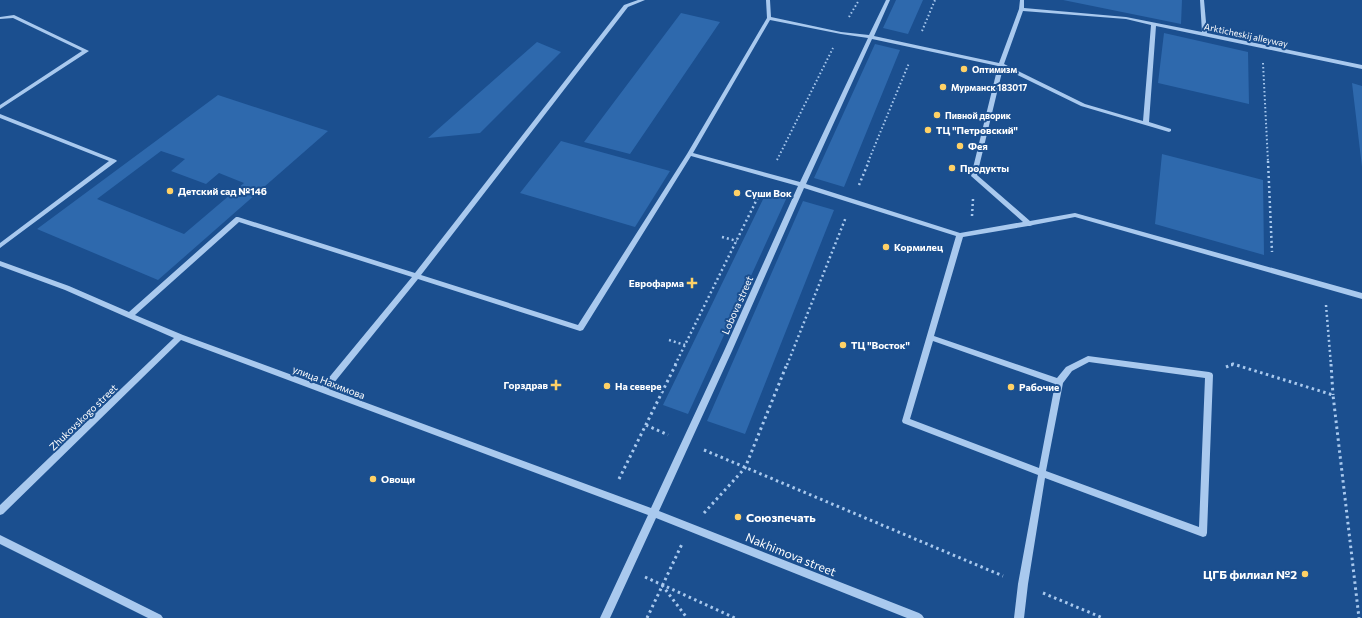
<svg xmlns="http://www.w3.org/2000/svg" width="1362" height="618" viewBox="0 0 1362 618" font-family="Commissioner,sans-serif">
	<style>
		.green { fill: #2e69ad; fill-rule: evenodd }
		.lines { fill: none; stroke-linecap: round; stroke-linejoin: round }
		.path-far2 { stroke: #a9c9ee; stroke-width: 2; stroke-dasharray: 1.5 2.5; stroke-linecap: butt }
		.path-far1 { stroke: #a9c9ee; stroke-width: 2.5; stroke-dasharray: 2 3; stroke-linecap: butt }
		.path { stroke: #a9c9ee; stroke-width: 3; stroke-dasharray: 2.5 3.5; stroke-linecap: butt }
		.minor { fill: #a9c9ee; fill-rule: evenodd }
		.poi-dot { fill: #ffd166; stroke: #1b4f8f; stroke-width: 1.5 }
		.labels { text-anchor: middle; dominant-baseline: central; stroke-width: 4; stroke-linejoin: round; paint-order: stroke }
		.far-street-label { font-size: 9px; fill: #fff; stroke: #1b4f8f }
		.far-poi-label { font-size: 9px; font-weight: bold; fill: #fff; stroke: #1b4f8f; text-anchor: start }
		.poi-label { font-size: 10px; font-weight: bold; fill: #fff; stroke: #1b4f8f; text-anchor: start }
		.street-label { font-size: 10px; fill: #fff; stroke: #1b4f8f }
		.near-poi-label { font-size: 12px; font-weight: bold; fill: #fff; stroke: #1b4f8f; text-anchor: start }
		.near-street-label { font-size: 12px; fill: #fff; stroke: #1b4f8f }
	</style>
	<rect width="100%" height="100%" fill="#1b4f8f"/>
	<path class="green" d="M896,0H923L908,34L883,28Z
		M1063,0H1182L1181,24Z
		M681,13L720,22L630,154L584,142Z
		M1164,33L1248,52L1249,104L1158,83Z
		M537,42L561,52L480,133L428,138Z
		M875,44L900,50L844,187L814,178Z
		M1352,83L1362,86V167Z
		M218,95L328,131L158,280L37,229ZM161,151L185,159L171,171L206,184L219,173L244,183L184,234L97,199Z
		M561,141L670,171L635,227L520,193Z
		M1162,154L1263,180L1264,255L1155,224Z
		M767,191L787,197L688,414L663,405Z
		M803,201L834,210L745,434L707,421Z"/>
	<g class="lines">
		<path class="path-far2" d="M849,17L859,0
			M922,31L935,0
			M1263,63L1268,162
			M777,160L833,48
			M868,162L909,63"/>
		<path class="path-far1" d="M1268,161L1272,252
			M859,185L869,161
			M972,216L973,199
			M722,237L737,241
			M1326,305L1331,365
			M669,340L685,345
			M675,365L761,191
			M787,365L846,217
			M1231,365H1236"/>
		<path class="path" d="M1331,364L1333,395
			M1226,367L1233,364L1333,395L1359,618
			M646,425L668,435
			M704,450L1003,576
			M619,479L676,364
			M704,513L745,468L787,364
			M645,577L735,618
			M662,585L687,618
			M1043,593L1103,618
			M647,618L682,544"/>
		<path class="minor" d="M638,0H645L628,7L421,275L578,325L687,154L767,18L766,0H770L771,17L841,32L869,35L886,0H890L874,36L999,63L1019,9L1020,0H1024V8L1126,17L1202,32L1200,0H1204L1207,33L1362,65V69L1156,26L1149,122L1171,129V131L1169,132L1081,106L1003,68L977,175L1030,221L1075,213L1362,293V299L1075,217L1033,225L1030,226H1028L963,237L934,336L1057,378L1066,367L1088,356L1209,372L1212,373L1213,375L1207,533L1206,536L1203,537L1045,478L1028,584L1024,618H1014L1018,584L1038,475L903,423L902,421L956,236L804,188L732,351L659,511L919,613L922,615L924,618H907L656,518L610,618H600L648,515L181,340L3,514L0,515V505L174,338L65,290L0,266V261L69,286L129,312L236,217H238L415,273L624,5ZM1023,11L1126,19L1151,25L1143,121L1085,104L1004,64ZM770,20L841,34L868,38L800,182L693,153ZM872,39L998,66L971,176L1023,222L960,233L806,184ZM691,156L798,186L724,351L651,508L329,389L418,279L580,331L583,330ZM239,222L412,277L322,386L183,335L135,315ZM933,341L1055,384L1039,468L910,419ZM1089,362L1205,378L1199,527L1046,471L1063,383L1072,371Z
			M14,15L89,51L0,109V105L82,51L13,18L0,19V17Z
			M0,114L116,160L117,161L0,248V243L109,161L0,118Z
			M0,535L161,615L163,618H148L0,544Z"/>
	</g>
	<g class="poi-dot">
		<circle cx="964" cy="69" r="4"/>
		<circle cx="943" cy="87" r="4"/>
		<circle cx="937" cy="115" r="4"/>
		<circle cx="928" cy="130" r="4"/>
		<circle cx="960" cy="146" r="4"/>
		<circle cx="952" cy="168" r="4"/>
		<circle cx="170" cy="191" r="4"/>
		<circle cx="737" cy="193" r="4"/>
		<circle cx="886" cy="247" r="4"/>
		<path d="M690 277h4v4h4v4h-4v4h-4v-4h-4v-4h4z"/>
		<circle cx="843" cy="345" r="4"/>
		<path d="M554 379h4v4h4v4h-4v4h-4v-4h-4v-4h4z"/>
		<circle cx="607" cy="386" r="4"/>
		<circle cx="1011" cy="387" r="4"/>
		<circle cx="373" cy="479" r="4"/>
		<circle cx="738" cy="517" r="4"/>
		<circle cx="1305" cy="574" r="4"/>
	</g>
	<g class="labels">
		<g class="far-street-label">
			<text transform="translate(1246 35) rotate(12)">Arkticheskij alleyway</text>
		</g>
		<g class="far-poi-label">
			<text x="972" y="69">Оптимизм</text>
			<text x="951" y="87">Мурманск 183017</text>
			<text x="945" y="115">Пивной дворик</text>
		</g>
		<g class="poi-label">
			<text x="936" y="130">ТЦ "Петровский"</text>
			<text x="968" y="146">Фея</text>
			<text x="960" y="168">Продукты</text>
			<text x="178" y="191">Детский сад №146</text>
			<text x="745" y="193">Суши Вок</text>
			<text x="894" y="247">Кормилец</text>
			<text x="684" y="283" text-anchor="end">Еврофарма</text>
			<text x="851" y="345">ТЦ "Восток"</text>
			<text x="548" y="385" text-anchor="end">Горздрав</text>
			<text x="615" y="386">На севере</text>
			<text x="1019" y="387">Рабочие</text>
			<text x="381" y="479">Овощи</text>
		</g>
		<g class="street-label">
			<text transform="translate(737 305) rotate(-66)">Lobova street</text>
			<text transform="translate(329 382) rotate(21)">улица Нахимова</text>
			<text transform="translate(83 417) rotate(-44)">Zhukovskogo street</text>
		</g>
		<g class="near-poi-label">
			<text x="746" y="517">Союзпечать</text>
			<text x="1297" y="574" text-anchor="end">ЦГБ филиал №2</text>
		</g>
		<g class="near-street-label">
			<text transform="translate(791 554) rotate(22)">Nakhimova street</text>
		</g>
	</g>
</svg>
